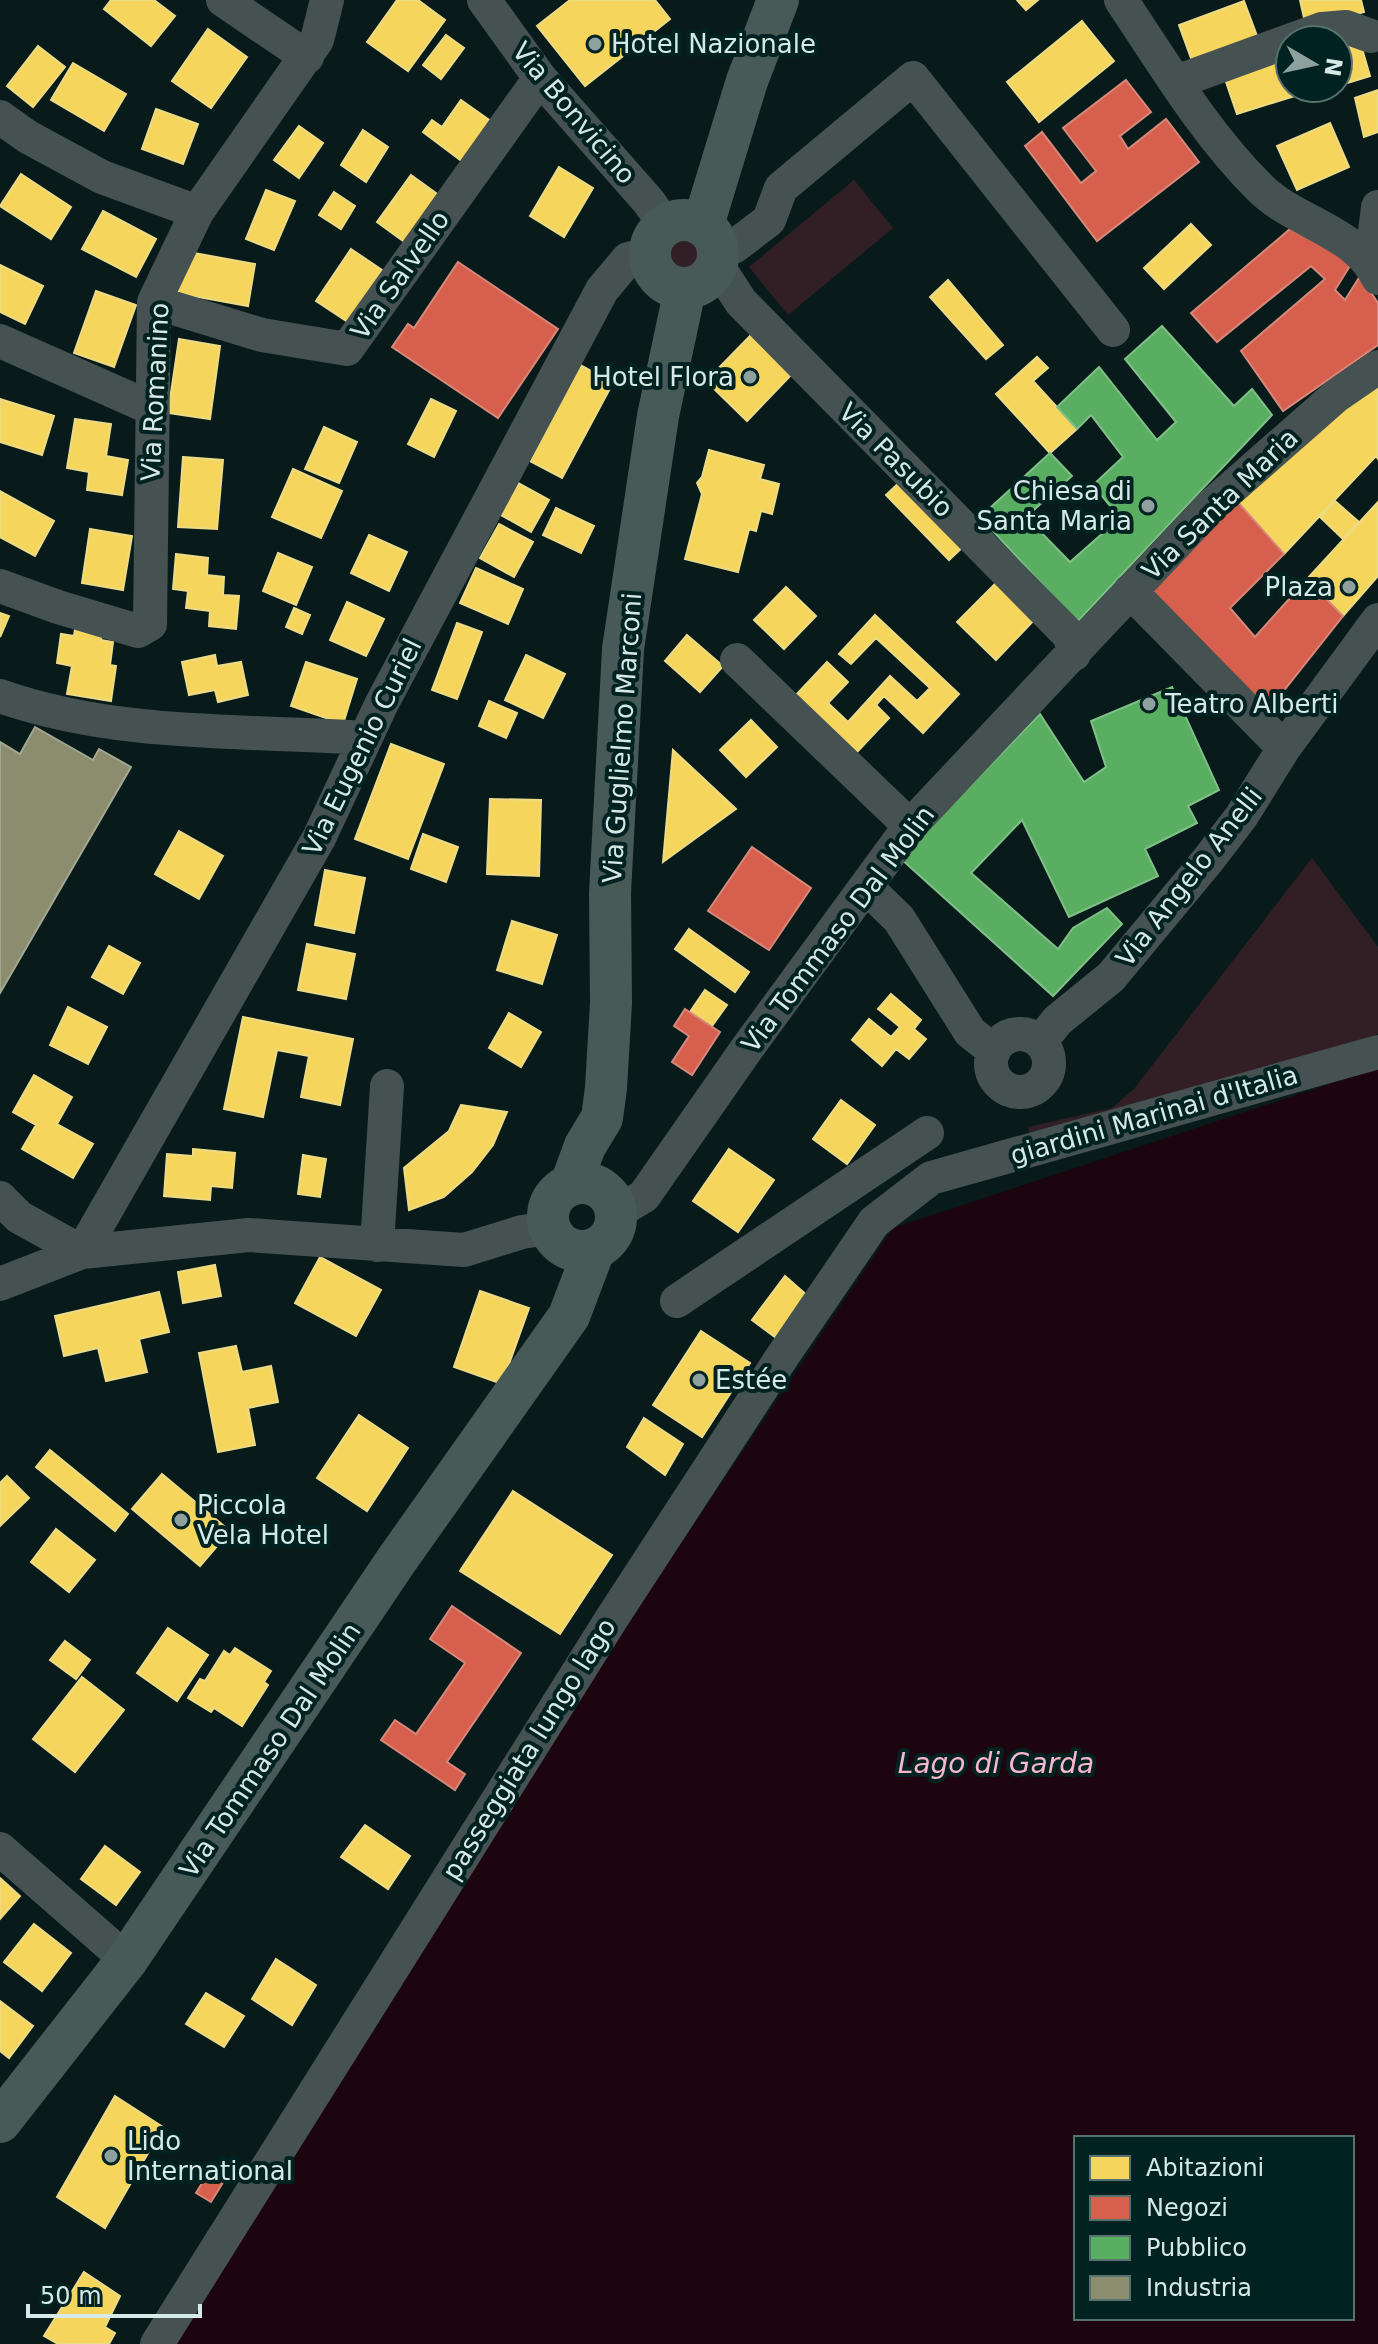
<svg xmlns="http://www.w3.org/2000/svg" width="1378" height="2344" viewBox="0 0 1378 2344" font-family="'DejaVu Sans',sans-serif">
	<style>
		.green { fill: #321f26 }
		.water { fill: #1c050e; fill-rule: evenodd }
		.homes { fill: #f6d55c; stroke: #ecdb86; stroke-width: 2 }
		.shops { fill: #d6604d; stroke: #d6897b; stroke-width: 2 }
		.public { fill: #5aae61; stroke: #7fc089; stroke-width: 2 }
		.industry { fill: #8c8c6e; stroke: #a2a892; stroke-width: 2 }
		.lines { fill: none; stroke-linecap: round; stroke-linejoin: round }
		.minor { stroke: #455251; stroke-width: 34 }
		.major { stroke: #475a58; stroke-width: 42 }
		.poi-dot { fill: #8ea19f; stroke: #002321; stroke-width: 3 }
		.labels { text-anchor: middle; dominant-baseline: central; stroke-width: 8; stroke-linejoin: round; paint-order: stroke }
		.poi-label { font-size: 26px; fill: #d6e9e7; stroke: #002321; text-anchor: start }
		.street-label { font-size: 26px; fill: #d6e9e7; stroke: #002321 }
		.water-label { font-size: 28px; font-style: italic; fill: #f9b7cc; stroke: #002321 }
	</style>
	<rect width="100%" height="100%" fill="#081b1a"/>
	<path class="green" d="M854,180L893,228L788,315L749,267Z
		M670 255a14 14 0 1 1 28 0a14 14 0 1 1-28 0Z
		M1312,858L1378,947V1034L1219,1091L1033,1145L1028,1127L1112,1108L1134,1089Z"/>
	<path class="water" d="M1378,1068V2344H159L376,1996L893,1228ZM1076,2138H1352V2318H1076Z"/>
	<path class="homes" d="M111,0H154L175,16L151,46L104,9Z
		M397,0H418L445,20L408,71L367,42Z
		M570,0H655L670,19L585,86L537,26Z
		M1017,0H1038L1026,10Z
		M1300,0H1361L1364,12L1306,27Z
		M1244,1L1257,36L1192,61L1179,25Z
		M1082,21L1114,61L1039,122L1007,82Z
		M208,29L247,57L211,108L172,81Z
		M446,35L464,48L441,79L423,65Z
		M1359,38L1370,76L1338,86V45Z
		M38,46L65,67L33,107L7,86Z
		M1287,53L1290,59V88H1302L1304,93L1237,114L1225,79Z
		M73,63L126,94L104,131L51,100Z
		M1378,90V132L1364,137L1355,98Z
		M461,100L492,122L463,162L423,132L432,120L442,127Z
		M156,109L198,124L183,164L142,149Z
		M1330,123L1349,167L1297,190L1277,146Z
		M299,126L323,143L299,178L274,160Z
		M363,130L388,147L366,182L341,165Z
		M559,167L593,188L564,237L530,216Z
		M21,174L71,207L51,239L0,206Z
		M411,175L440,196L406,243L377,222Z
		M266,190L295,201L274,250L246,239Z
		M334,192L355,206L341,229L319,215Z
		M103,211L156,239L136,277L82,249Z
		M1191,224L1211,245L1164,289L1144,268Z
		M351,249L382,270L348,322L316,301Z
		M183,251L255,264L248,306L176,293Z
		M0,265L43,286L25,324L0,312Z
		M948,280L1003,345L986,359L930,297Z
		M96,291L136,305L114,367L74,353Z
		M752,334L793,373L747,421L706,381Z
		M179,339L220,346L210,419L168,413Z
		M1037,357L1048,368L1033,381L1077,429L1050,453L996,394Z
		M580,365L613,383L562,478L530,461Z
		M1378,380V459L1376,456L1284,554L1237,501Z
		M0,399L54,416L42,455L0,442Z
		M431,399L456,411L434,457L408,444Z
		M75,419L111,424L106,456L128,460L122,495L87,490L89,472L67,468Z
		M324,427L357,442L339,483L305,469Z
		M709,450L764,465L760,479L779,484L772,514L761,511L756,531L749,529L738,572L685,559L702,494L697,483L702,477Z
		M183,457L223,460L217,529L178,527Z
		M293,469L342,491L321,538L272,517Z
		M903,479L966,544L949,560L886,495Z
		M518,483L549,500L531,532L501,515Z
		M0,491L54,521L35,556L0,537Z
		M1335,501L1359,522L1343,539L1320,517Z
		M1378,502V576L1343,616L1307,579Z
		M556,508L594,526L581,553L543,535Z
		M499,524L533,542L514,577L480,558Z
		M90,529L132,536L123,590L82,583Z
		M369,535L407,552L389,591L351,573Z
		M278,553L312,567L296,605L263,591Z
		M176,554L208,558L207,575L224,577L223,595L239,596L236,629L209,626L210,611L186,608L188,591L173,589Z
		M476,568L523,589L508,624L460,603Z
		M998,581L1036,618L996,660L957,622Z
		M786,587L816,616L784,649L754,620Z
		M347,602L384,619L366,656L330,640Z
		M294,608L310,615L302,634L286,627Z
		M0,613L9,616L0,637Z
		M875,615L959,694L923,733L884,696L876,705L889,718L857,752L796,695L827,662L848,682L828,703L848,722L890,676L917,701L930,688L876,638L851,664L839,654Z
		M457,623L482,632L457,699L432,690Z
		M75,629L102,633L101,640L113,642L110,665L116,666L111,701L67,694L72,666L57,663L61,634L74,636Z
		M687,635L723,666L700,692L665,661Z
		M215,655L217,666L241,662L248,695L218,702L215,690L189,695L182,662Z
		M526,655L565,674L543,718L505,700Z
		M306,662L357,679L343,724L291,706Z
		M489,701L517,713L506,738L479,726Z
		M751,720L777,747L746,777L720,750Z
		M391,744L444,764L408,859L355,839Z
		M673,750L736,809L663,862Z
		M490,799L541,800L539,876L487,874Z
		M179,831L223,856L199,899L155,874Z
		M423,834L458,847L446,882L411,869Z
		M325,870L365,878L354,933L315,925Z
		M512,921L557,935L542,984L497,970Z
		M689,929L749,972L735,992L675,949Z
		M307,944L355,954L346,999L298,990Z
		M109,946L140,963L123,994L92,977Z
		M705,990L727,1005L712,1026L690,1012Z
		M891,994L921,1020L914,1029L926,1039L909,1059L896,1049L882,1066L852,1040L869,1019L891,1037L900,1027L878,1009Z
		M68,1007L107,1027L88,1064L50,1045Z
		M509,1013L541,1032L521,1067L489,1048Z
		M243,1017L353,1039L340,1105L301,1097L309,1056L277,1050L263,1117L224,1109Z
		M34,1075L72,1097L57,1124L93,1144L73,1178L22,1149L36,1125L13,1112Z
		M841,1100L875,1125L847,1164L813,1139Z
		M461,1105L507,1112L493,1145L472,1172L444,1197L409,1210L404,1168L449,1131Z
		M193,1149L235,1153L232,1188L211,1186L210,1200L164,1196L167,1154L193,1156Z
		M729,1149L774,1180L738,1232L693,1201Z
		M303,1155L326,1159L320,1197L298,1194Z
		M320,1257L381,1290L356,1336L295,1303Z
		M215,1265L221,1296L183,1303L178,1272Z
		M785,1276L810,1298L779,1340L752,1320Z
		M480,1291L529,1308L502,1384L454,1367Z
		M159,1292L169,1332L139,1339L147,1372L106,1381L98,1348L64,1356L55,1316Z
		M701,1331L750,1363L702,1437L653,1405Z
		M236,1346L242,1372L271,1366L278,1402L248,1408L255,1445L218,1452L199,1353Z
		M359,1415L408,1448L367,1511L317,1478Z
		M644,1418L683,1444L665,1475L627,1447Z
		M50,1450L128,1514L115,1531L36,1467Z
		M162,1474L230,1531L200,1566L132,1509Z
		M7,1476L29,1498L0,1526V1483Z
		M513,1491L612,1555L560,1634L460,1571Z
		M56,1529L95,1560L69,1592L31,1562Z
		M168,1628L208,1655L177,1701L137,1673Z
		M65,1641L90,1660L76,1679L50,1660Z
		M235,1648L271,1671L264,1682L268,1685L242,1726L214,1708L211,1712L188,1698L200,1679L205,1681L224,1651L230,1655Z
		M82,1677L124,1710L75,1772L33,1739Z
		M365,1825L410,1856L388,1889L341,1857Z
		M105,1846L140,1872L116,1905L81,1879Z
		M0,1878L20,1896L0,1919Z
		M34,1924L71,1953L42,1991L4,1962Z
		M276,1959L316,1985L292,2025L252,1999Z
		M206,1993L244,2016L224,2047L186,2024Z
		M0,2001L33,2026L9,2058L0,2051Z
		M115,2096L163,2127L105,2228L57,2197Z
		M84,2272L120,2296L105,2327L115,2333L109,2344H58L44,2336Z"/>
	<path class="shops" d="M1126,80L1151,112L1120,136L1128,149L1166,119L1199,162L1097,241L1025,146L1042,132L1081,183L1096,171L1063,128Z
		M1290,229L1353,261L1335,290L1345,300L1360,276L1378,303V345L1283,411L1241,351L1325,279L1311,266L1217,342L1191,313Z
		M458,262L558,329L498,418L392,347L408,324L414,328Z
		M1237,501L1284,554L1230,608L1255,637L1307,579L1343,616L1267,712L1149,593Z
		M752,847L811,888L769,950L708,911Z
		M685,1009L720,1032L692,1075L672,1062L689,1036L674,1026Z
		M452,1606L521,1653L447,1762L465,1774L455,1790L381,1740L395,1720L416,1734L465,1663L430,1639Z
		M212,2167L227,2176L211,2202L196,2193Z"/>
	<path class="public" d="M1162,326L1234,406L1252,389L1272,415L1077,622L980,517L1050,453L1072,476L1026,517L1070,562L1120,518L1093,485L1123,457L1091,415L1077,429L1057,407L1099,367L1157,440L1176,422L1125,359Z
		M1172,687L1219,790L1188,806L1197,823L1145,849L1158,876L1069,917L1022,820L971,873L1058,949L1073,928L1107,908L1122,924L1053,996L900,858L1040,714L1084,782L1106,767L1091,721Z"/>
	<path class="industry" d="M35,727L93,760L99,749L131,767L0,993V742L20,754Z"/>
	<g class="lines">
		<path class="minor" d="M223,0L307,57
			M484,0L540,78L649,202L665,225
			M1121,0C1164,64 1204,132 1259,187C1294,223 1355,230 1378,278
			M1176,82L1322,29L1346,27L1371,36
			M0,117L28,137L102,177L197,212
			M718,254L735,246L769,220L781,188L913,78L1113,330
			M1371,264L1378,207
			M717,265L741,302L1070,636L1074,654
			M154,302L262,335L347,349L540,78
			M0,341L151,408
			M0,586L58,607L138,631L150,624L154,302L197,212L317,40L327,0
			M1130,591L1284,748
			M737,660L910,826
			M0,696C117,737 242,730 365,738
			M866,887L899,919L970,1032L994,1051
			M991 1063a29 29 0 1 1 58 0a29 29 0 1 1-58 0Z
			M1040,1042L1058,1020L1111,977L1208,860L1241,817L1284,748L1378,620
			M0,1198L19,1217L82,1252
			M616,1213L644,1196L748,1047L910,826L1212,505L1336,396L1378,367
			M377,1245L387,1086
			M82,1252L319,838L381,705L602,290L628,259L649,254
			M0,1284L82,1252L249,1235L464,1250L522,1232L549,1228
			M677,1301L927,1133
			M0,1849L127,1960
			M157,2344L612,1618L782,1357L874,1222L931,1178L1378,1052"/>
		<path class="major" d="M650 254a34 34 0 1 1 68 0a34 34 0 1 1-68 0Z
			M703,225L747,81L778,0
			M548 1217a34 34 0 1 1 68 0a34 34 0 1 1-68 0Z
			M571,1184L585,1146L602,1118L606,1088L611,1003L610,893L623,649L658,416L685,289
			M0,2122L127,1960L396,1561L569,1316L594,1250"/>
	</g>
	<g class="poi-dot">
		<circle cx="595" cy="44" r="8"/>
		<circle cx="750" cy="377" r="8"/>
		<circle cx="1148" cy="506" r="8"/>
		<circle cx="1349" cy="587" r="8"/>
		<circle cx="1149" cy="704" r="8"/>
		<circle cx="699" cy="1380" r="8"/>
		<circle cx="181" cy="1520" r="8"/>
		<circle cx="111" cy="2156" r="8"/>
	</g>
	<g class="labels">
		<g class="poi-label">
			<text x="611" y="44">Hotel Nazionale</text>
			<text x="734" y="377" text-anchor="end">Hotel Flora</text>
			<text x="1132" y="491" text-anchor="end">Chiesa di<tspan x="1132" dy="30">Santa Maria</tspan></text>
			<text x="1333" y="587" text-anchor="end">Plaza</text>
			<text x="1165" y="704">Teatro Alberti</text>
			<text x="715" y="1380">Estée</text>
			<text x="197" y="1505">Piccola<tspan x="197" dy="30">Vela Hotel</tspan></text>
			<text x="127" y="2141">Lido<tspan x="127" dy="30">International</tspan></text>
		</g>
		<g class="street-label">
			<text transform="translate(574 113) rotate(50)">Via Bonvicino</text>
			<text transform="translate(400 275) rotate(-55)">Via Salvello</text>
			<text transform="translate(155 392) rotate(-87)">Via Romanino</text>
			<text transform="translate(896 460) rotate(45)">Via Pasubio</text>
			<text transform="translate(1220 504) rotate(-44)">Via Santa Maria</text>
			<text transform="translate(622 738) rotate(-86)">Via Guglielmo Marconi</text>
			<text transform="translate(362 747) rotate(-64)">Via Eugenio Curiel</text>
			<text transform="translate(1189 877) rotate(-52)">Via Angelo Anelli</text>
			<text transform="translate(838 929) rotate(-53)">Via Tommaso Dal Molin</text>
			<text transform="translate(1154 1115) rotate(-16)">giardini Marinai d'Italia</text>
			<text transform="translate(529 1749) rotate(-58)">passeggiata lungo lago</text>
			<text transform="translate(270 1750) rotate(-56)">Via Tommaso Dal Molin</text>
		</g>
		<g class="water-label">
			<text x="996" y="1763">Lago di Garda</text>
		</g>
	</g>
	<rect x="1074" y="2136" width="280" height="184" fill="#002321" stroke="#567270" stroke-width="2"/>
	<rect x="1090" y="2156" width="40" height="24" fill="#f6d55c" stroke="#567270" stroke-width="2"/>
	<text x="1146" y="2176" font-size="24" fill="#d6e9e7">Abitazioni</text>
	<rect x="1090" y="2196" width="40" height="24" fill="#d6604d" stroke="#567270" stroke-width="2"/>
	<text x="1146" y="2216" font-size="24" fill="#d6e9e7">Negozi</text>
	<rect x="1090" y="2236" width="40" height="24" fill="#5aae61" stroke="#567270" stroke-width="2"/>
	<text x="1146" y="2256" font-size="24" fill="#d6e9e7">Pubblico</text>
	<rect x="1090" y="2276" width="40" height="24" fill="#8c8c6e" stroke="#567270" stroke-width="2"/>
	<text x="1146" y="2296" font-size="24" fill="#d6e9e7">Industria</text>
	<g transform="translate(1314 64) rotate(99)"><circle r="38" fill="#002321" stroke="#567270" stroke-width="2"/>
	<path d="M0-6L14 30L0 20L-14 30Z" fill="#8ea19f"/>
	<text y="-12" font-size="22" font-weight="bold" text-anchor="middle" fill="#d6e9e7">N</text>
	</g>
	<path d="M28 2304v12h172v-12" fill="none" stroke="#d6e9e7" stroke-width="4"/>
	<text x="40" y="2304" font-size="24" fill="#d6e9e7" stroke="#002321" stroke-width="6" paint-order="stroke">50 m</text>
</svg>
